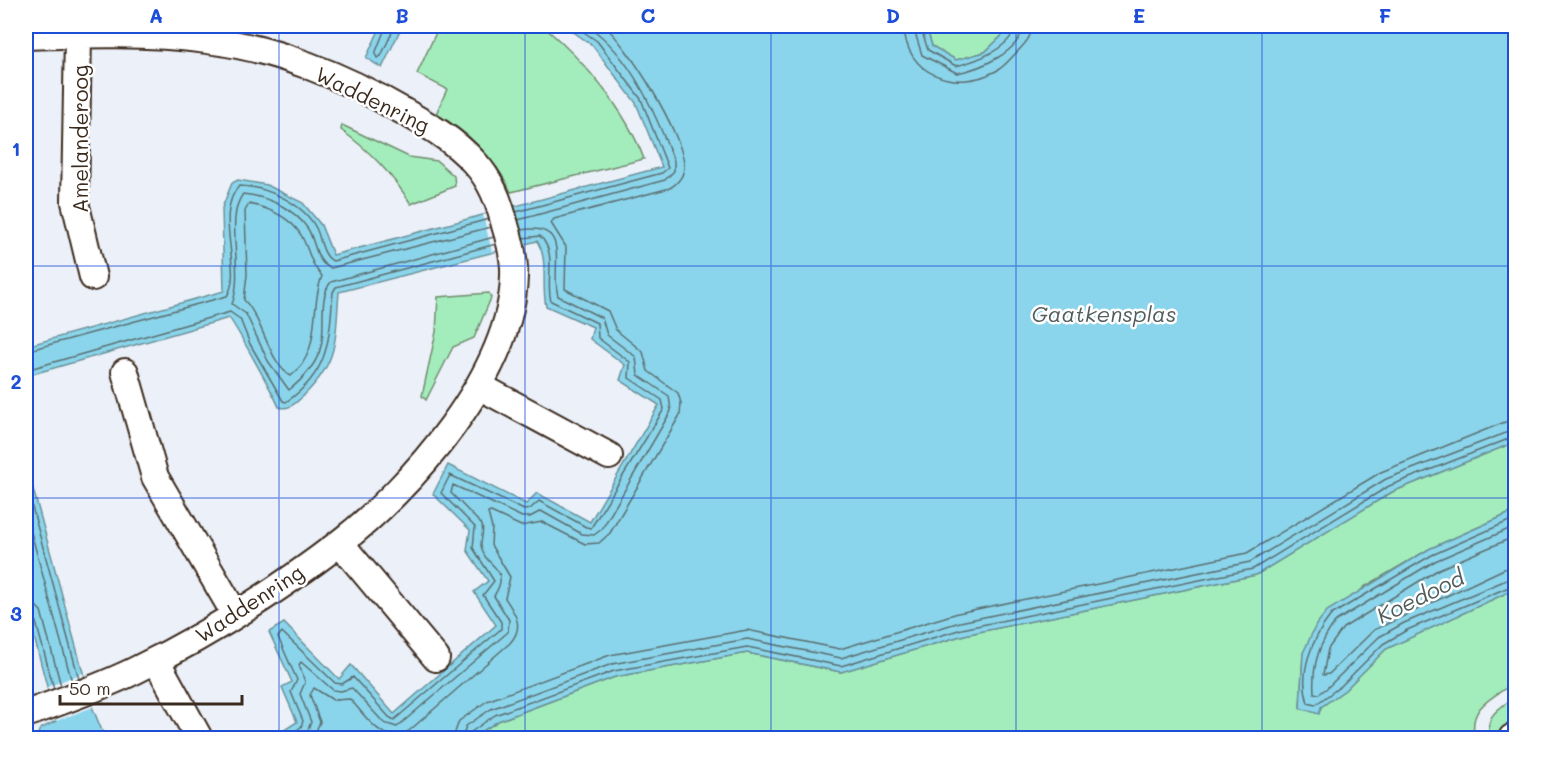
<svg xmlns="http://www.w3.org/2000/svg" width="1541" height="764" viewBox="0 0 1541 764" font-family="Mali,sans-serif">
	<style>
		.green { fill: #a3edbc; stroke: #6f8c6d; stroke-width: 1.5 }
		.water { fill: #8ad5eb; stroke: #6a9199; stroke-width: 1.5 }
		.pier { fill: #ebf0f9 }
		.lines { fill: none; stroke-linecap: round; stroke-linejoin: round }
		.shore { stroke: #5b6e70; stroke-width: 1.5 }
		.minor-casing { stroke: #3b2a1e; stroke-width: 30 }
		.minor { stroke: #fff; stroke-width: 26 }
		.grid { fill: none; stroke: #1d4ed8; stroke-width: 1.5; stroke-opacity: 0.55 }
		.labels { text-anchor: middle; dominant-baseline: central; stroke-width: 5; stroke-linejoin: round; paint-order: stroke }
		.street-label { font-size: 21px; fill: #3b2a1e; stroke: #fff }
		.water-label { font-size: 22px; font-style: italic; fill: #535d5c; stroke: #fff }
		.neatline { fill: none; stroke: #1d4ed8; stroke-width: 2 }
		.grid-label { font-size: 20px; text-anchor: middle; font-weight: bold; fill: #1d4ed8 }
	</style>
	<rect width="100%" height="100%" fill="#ebf0f9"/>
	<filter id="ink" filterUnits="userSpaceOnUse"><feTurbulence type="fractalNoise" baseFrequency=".0167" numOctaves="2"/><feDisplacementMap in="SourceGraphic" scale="12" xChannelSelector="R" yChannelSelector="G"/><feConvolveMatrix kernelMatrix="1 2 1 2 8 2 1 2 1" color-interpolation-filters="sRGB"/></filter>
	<g filter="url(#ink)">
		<path class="green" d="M439,26H543C584,61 625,108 644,159L511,192C496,159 467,131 436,114L447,89L417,74Z
			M926,26H1012L985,52L956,60L932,46Z
			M342,125L409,157L437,161L454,176L455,186L411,204C391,173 370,151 341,130Z
			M489,293L491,298L474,338L453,347L426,400L422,396L436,332L438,297Z
			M1515,442V511L1429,549L1364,587L1303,653L1300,708L1319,713L1321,707L1345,690L1386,649L1515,589V682C1493,698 1467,706 1475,738H472L498,721L615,677L747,653L841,672L964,635L1256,575L1392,492Z
			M1515,697V724L1490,737C1484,715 1499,709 1515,697Z"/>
		<path class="water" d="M381,26H402L382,68L366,58Z
			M565,26H926L932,46L956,60L985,52L1012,26H1515V442L1392,492L1256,575L964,635L841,672L747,653L615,677L498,721L472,738H280L278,734L297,722L282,687L292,682L269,632L284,623L339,679L351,665L394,714L496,625L474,592L488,581L467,550L470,530L433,494L448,465L526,504L537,493L590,522L659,405L620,380L625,365L590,339L593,327L546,306C541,284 549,260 537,241L339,292C335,342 339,363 300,399C293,405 288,410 279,407C274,395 233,321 229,318L26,376V346L224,291L222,208L232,183L238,180L267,185L303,203L321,225L333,255L662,167L636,103L592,45Z
			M26,463L93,709L105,738H36L40,729L56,721L26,606Z
			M1515,511V589L1386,649L1345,690L1321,707L1319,714L1300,708L1303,653L1316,625L1327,611L1429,549Z"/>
		<path class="pier" d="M515,207L524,243L492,252L483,215Z
			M83,673L93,707L56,721L47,687Z"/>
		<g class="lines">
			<path class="shore" d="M386,26L375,54L377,58L381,56L395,26
				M904,26C905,75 956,93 996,71C1004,67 1010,59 1016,53C1025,44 1031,38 1032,26
				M913,26L922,55L957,73C979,69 1021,52 1023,26
				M920,26L928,50L956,66C976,61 1012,48 1015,26
				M249,204C268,208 290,217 301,235C309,249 310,264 322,276C309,309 323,350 291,376C269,364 263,319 244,300L247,275L245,211Z
				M516,212L662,173L668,168L641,99L597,41L575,26
				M518,220L665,180L674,171V161C655,113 632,56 588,26
				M491,227L331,268C315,263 316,242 308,229C295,209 267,196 243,194C224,218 245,272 232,304L246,314L268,361L289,390C303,379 317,364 321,346C326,327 318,297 331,282L494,237
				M26,351L227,296C244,271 213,214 239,186C266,186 303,203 316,228C321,238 322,256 333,261L489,219
				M26,370L230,312L240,319L250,344L283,401L286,402C330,372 329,340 333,292L336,287L496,244
				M26,485L79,679
				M26,514L72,682
				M1516,518L1432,555L1331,615C1312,639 1298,672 1308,703L1315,705L1341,686L1383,644L1407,630L1516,584
				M1516,526L1435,561L1336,621C1319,643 1312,665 1314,693L1319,694L1327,688L1379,637L1404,623L1516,576
				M1516,536L1439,569L1343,628L1328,649L1323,675L1329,674L1374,630L1504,569L1516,567
				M26,602L35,605L41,611L61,686
				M26,610L34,615L54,689
				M285,738L301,727L303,721L291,692L297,680L278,637L282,632L335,683L342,684L353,677L389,717L394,720L501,629V622L483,595L494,581L473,548L475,527L441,493L450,475L524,510L530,509L539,501L586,527L591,528L664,409L662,400L629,378L630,362L598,338L597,323L551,301C545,279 558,254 540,236L523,238
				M297,738L307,732L311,722L300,694L305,682L299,665L301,662L333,690L341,691L352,688L384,723L397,727L508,632L509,620L494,596C513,566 483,568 481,545C481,538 484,532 482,525L451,493L453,485L522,517H530L541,511L582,534L594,535L602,529L671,411L669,396L638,375L636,357L607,335L602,318L558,296C550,268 573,221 521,230
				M313,738L320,722L310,695L314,688L333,700L350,699C366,716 383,748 410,730L510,643C525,627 515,613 505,598L510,577L491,545L492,528L488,513L491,512L521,526L542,522L585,544L599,543L610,533L680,415L681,403L678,393L648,371L643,352L616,330L608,311L565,289L566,247L551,223L554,219L670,188C678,183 684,176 684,166C684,136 628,44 604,26
				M453,738L459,721L487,701L610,655L747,630L840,649L958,613L1247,553L1381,472L1505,422L1516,420
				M462,738L466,726L491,709L612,664L747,639L841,658L960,622L1250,562L1386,479L1516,429
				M469,738L471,732L495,715L614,671L747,647L841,666L962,629L1253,569L1389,486L1516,436"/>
			<defs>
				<path id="minor" d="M78,35L75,202L93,277
					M26,36C85,34 147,32 207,40C274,48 343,76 401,110C428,125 453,139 474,162C491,180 499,201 505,225C510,241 515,259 514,276C512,373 411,489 337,545C274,593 205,637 134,671C99,688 62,701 26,714
					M125,372L155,477L235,614
					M479,386L609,456
					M340,543L436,658
					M156,660L199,738
					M1512,738L1516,736"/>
			</defs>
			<use href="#minor" class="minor-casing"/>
			<use href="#minor" class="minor"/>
		</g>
	</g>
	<path class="grid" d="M279,26V738M525,26V738M771,26V738M1016,26V738M1262,26V738M26,266H1516M26,498H1516"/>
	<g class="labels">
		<g class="street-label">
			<text transform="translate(373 99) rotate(26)">Waddenring</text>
			<text transform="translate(79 139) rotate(-90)">Amelanderoog</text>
			<text transform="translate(249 603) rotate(-33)">Waddenring</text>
		</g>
		<g class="water-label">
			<text x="1104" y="313">Gaatkensplas</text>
			<text transform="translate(1420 596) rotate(-26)">Koedood</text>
		</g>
	</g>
	<rect width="1541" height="764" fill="none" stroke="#fff" stroke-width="66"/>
	<path d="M60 695v9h182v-9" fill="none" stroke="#3b2a1e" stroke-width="3"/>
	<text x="69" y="695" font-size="18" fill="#3b2a1e" stroke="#ffffff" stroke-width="4.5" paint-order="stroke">50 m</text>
	<rect x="33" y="33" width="1475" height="698" class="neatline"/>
	<g class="grid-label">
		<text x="156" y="23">A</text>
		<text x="402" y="23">B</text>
		<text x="648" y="23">C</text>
		<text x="893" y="23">D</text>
		<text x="1139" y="23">E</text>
		<text x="1385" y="23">F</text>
		<text x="16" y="156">1</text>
		<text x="16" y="389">2</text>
		<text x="16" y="621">3</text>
	</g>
</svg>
